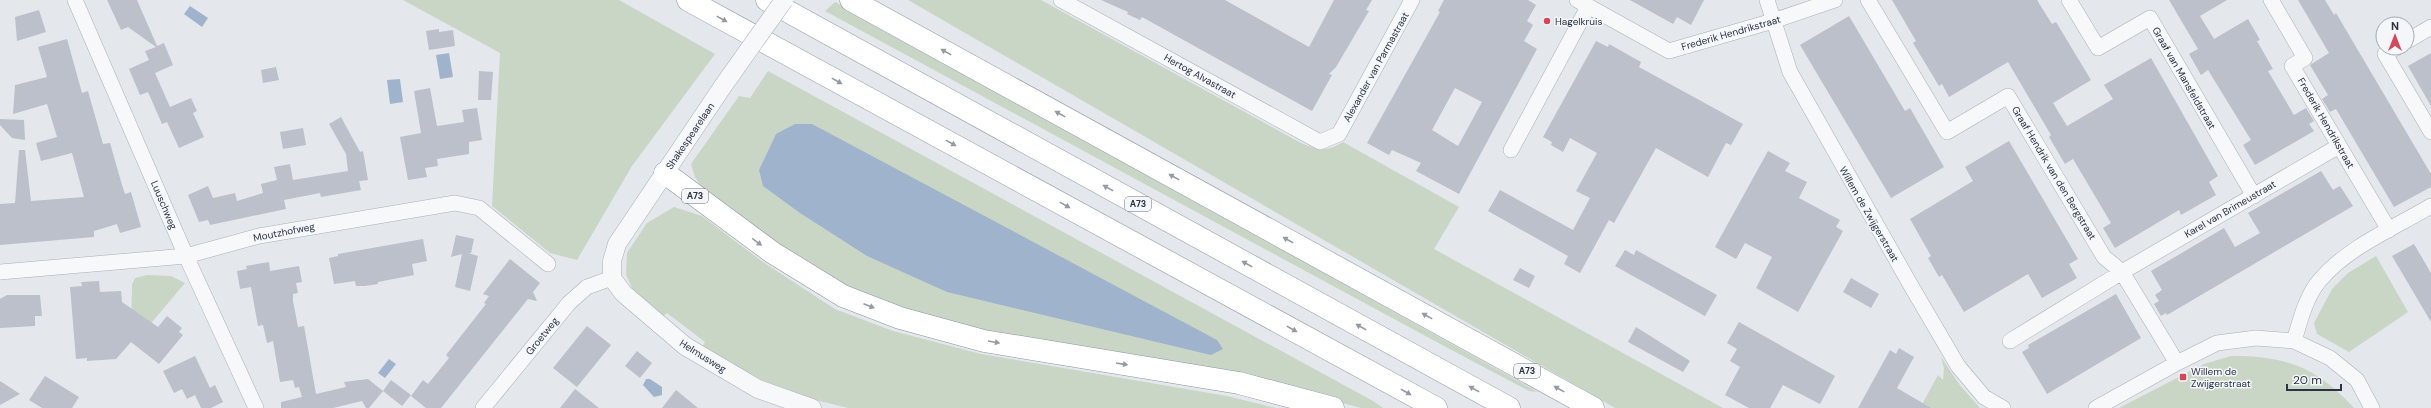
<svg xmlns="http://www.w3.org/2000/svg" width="2431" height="408" viewBox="0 0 2431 408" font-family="'DM Sans',sans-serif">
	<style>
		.green { fill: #c9d6c5 }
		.water { fill: #9fb4cc }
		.building { fill: #bbc0ca; fill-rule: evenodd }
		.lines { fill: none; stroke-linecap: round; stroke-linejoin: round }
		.minor-casing { stroke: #a9aeb7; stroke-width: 16 }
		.tertiary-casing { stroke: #a9aeb7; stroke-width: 19 }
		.motorway-casing { stroke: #8b94a3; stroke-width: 23 }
		.minor { stroke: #f7f8fa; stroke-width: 15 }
		.tertiary { stroke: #f7f8fa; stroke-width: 18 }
		.motorway { stroke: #fff; stroke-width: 22 }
		.tertiary-bridge-casing { stroke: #a9aeb7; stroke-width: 19; stroke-linecap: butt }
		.tertiary-bridge { stroke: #f7f8fa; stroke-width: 18 }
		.oneway { fill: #959aa2 }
		.poi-dot { fill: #d1495b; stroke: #f4f6f9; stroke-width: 1.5 }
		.labels { text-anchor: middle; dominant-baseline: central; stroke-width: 3; stroke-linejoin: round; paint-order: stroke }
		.shield { fill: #f4f6f9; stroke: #676e7b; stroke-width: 1 }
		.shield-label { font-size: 9px; font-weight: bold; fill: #2b3445 }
		.poi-label { font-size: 10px; fill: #2b3445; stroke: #f4f6f9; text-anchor: start }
		.street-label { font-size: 10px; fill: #2b3445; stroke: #f4f6f9 }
	</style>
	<rect width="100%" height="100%" fill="#e4e7ec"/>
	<path class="green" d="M403,0H619L715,54L632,166L577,260L550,253L492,206L500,53Z
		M908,0H1041L1301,143C1318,150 1328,152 1343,142L1459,207L1434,249L1723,408H1615Z
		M835,2L1538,392L1529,391L1444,346L825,11Z
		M768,71L1373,401L1383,408H1361L1248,377L986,331L904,310L847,287L780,245L702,188L695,177L691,164L739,96L750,98Z
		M674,207L702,216L763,262L835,309L893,331L981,354L1227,396L1276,408H848L816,400L762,380L710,352L702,347L705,342L667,313L662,317L633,290L626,275L627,253L647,223Z
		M2376,256L2408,312L2349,352L2317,334L2314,323L2332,289L2348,273Z
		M147,275L171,276L185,283L137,340L131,337L132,285L135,278Z
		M2231,356C2287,356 2316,367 2354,408H2119L2204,364Z
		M1941,357L1959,384L1980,408H1920L1938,375L1943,380L1944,368Z"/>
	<path class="water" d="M190,6L208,18L202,27L184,14Z
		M449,53L453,77L440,79L436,55Z
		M400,79L403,102L390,104L387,80Z
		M795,124H812L1217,340L1223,349L1211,355L947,292L867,256L800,213L763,186L759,170L776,134Z
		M389,359L396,364L385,378L378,373Z
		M646,379H650L662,387V395L654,397L643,385Z"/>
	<path class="building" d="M107,0H137L157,46L164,43L173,65L155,73L170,107L191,98L197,111L193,113L204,137L179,148L167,122L162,124L148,92L140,95L129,69L149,60L145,51L156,47L128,27L121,30Z
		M1101,0H1225L1309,47L1334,0H1372L1366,10L1369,11L1336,67L1329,74L1332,75L1312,111L1142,17L1140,20L1127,14L1128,12Z
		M1444,0H1528L1536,5L1527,21L1533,25L1524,41L1537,49L1459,194L1416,171L1421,163L1392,150L1389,155L1367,143L1440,12L1438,11ZM1455,88L1482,102L1458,146L1432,130Z
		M1630,0H1704L1691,25L1677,17L1673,24Z
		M1892,0H2037L2052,24L2056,22L2091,80L2053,103L2067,126L2113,99L2104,85L2151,58L2218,176L2209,182L2216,195L2181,215L2179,210L2115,248L2103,228L2111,223L2073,159L2065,164L2049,137L2051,135L2008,62L1949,97L1942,84L1939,86L1913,43L1916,41Z
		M2169,0H2227L2200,16L2214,39L2248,19L2260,40L2257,41L2273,69L2268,71L2294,115L2306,108L2314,121L2309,124L2314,131L2255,165L2243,145L2251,140L2208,70L2201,75L2189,54L2198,49Z
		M2298,0H2325L2334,15L2336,13L2431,174V187L2394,207L2336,109L2330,112L2322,99L2328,95L2310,65L2329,53Z
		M39,10L46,32L17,41L15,17Z
		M1849,16L1905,111L1910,108L1944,167L1891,198L1800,45Z
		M439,29V32L453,30L455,46L429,50L426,31Z
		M67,39L82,93L88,91L103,144L110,143L122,185L125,194L131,192L141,227L120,233L117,224L94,231V237L0,245V204L15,203L19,150H25L31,201L84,197L72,153L41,161L36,143L57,137L47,104L13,114L15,85L47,77L38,47Z
		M1596,41L1608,47L1609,44L1641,62L1639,67L1743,124L1731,145L1726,143L1708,177L1656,148L1614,223L1609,220L1580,273L1564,264L1568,256L1488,211L1500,190L1573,230L1590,198L1576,191L1597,153L1570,138L1563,152L1551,145L1552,142L1543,137Z
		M2431,53V106L2408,66Z
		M276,67L279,80L263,83L261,70Z
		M479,71L493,72L491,100H478Z
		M430,88L437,126L464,122L462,110L477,108L482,140L469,142V154L437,159L438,166L425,168L427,177L408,180L400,137L421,133L414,91Z
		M341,117L360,152L363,151L368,180L359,181L361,190L321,197L320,193L284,200L286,209L210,225L208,220L199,222L188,195L208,186L213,198L235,193L237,201L263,193L261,184L277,180L274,167L290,164L293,180L348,171L346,154L329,124Z
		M0,119L24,120L25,140L12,138L0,125Z
		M303,128L306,145L283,149L280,132Z
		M2009,141L2078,259L2069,264L2077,278L2042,298L2028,274L1964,312L1942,275L1939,277L1928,258L1931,256L1910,219L1973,181L1965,167Z
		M1768,151L1790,163L1785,171L1807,182L1799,198L1840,220L1836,227L1843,231L1798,312L1756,288L1772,257L1745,243L1736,259L1715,247Z
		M2321,171L2333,190L2340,186L2353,206L2167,315L2166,313L2161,316L2154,304L2159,301L2155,295L2162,290L2151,271L2224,228L2235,247L2260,233L2248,213Z
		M456,235L474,239L471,253H468L478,256L470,291L455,287L462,254L451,257Z
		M423,239L427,261L412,264L414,275L378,282V284L365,286H356L355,281L334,284L329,258L338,256V254Z
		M2414,244L2431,273V322L2392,256Z
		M1625,250L1634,255L1636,250L1717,295L1705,316L1615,266Z
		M510,259L540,283L533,292L537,301L528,299L441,408H426L411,396L423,380L428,384L449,358L446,355L486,304L484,303L489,296L483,294Z
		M269,262L270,271L299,266L302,282L296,283L298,293L293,294V301L298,327L304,326L316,394L346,387L344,382L368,379L383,391L369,408H366L362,401L333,408H281V402L302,397L299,387L295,388L293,380L280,382L273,341L267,343L263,325L258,326L251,287L240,289L237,271L247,269L246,266Z
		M1520,268L1535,276L1529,288L1513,280Z
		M1851,278L1879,294L1871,308L1843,292Z
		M99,281L100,292L121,291L122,302L158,327L167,316L182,328L179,332L183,335L159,364L131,342L116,359L87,361V358L76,359L70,287L82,286L81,282Z
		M2116,294L2141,338L2047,394L2022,352L2029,348L2028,345Z
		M7,295H40L42,316H35V326L0,328V299Z
		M1739,322L1835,376L1820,404L1783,385L1770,408H1749L1725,395L1740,367L1730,361L1737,349L1727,343Z
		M587,326L611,345L577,387L553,368Z
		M1636,327L1690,361L1683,372L1628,342Z
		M1899,348L1914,357L1897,388L1931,408H1858L1890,350L1896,354Z
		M637,351L652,363L640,378L625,366Z
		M195,356L210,388L215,385L223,402L211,408H201L195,395L187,399L182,389L174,393L163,371Z
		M45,376L79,397L72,408H42L29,400Z
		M391,380L411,395L402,406L383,391Z
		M0,381L20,394L0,405Z
		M575,389L599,408H560Z
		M676,390L698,408H662Z"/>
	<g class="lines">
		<defs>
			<path id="minor" d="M75,0L186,256L256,408
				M1061,0L1320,142L1339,134L1412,0
				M1577,0L1669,51L1773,21L1835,0
				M1767,0L1790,72L1910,284L1958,366L1984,397L2003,408
				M1868,0L1947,132L2008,96L2104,257L2122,272L2177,363
				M2069,0L2098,48L2150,18L2254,196
				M2271,0L2305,58L2292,66L2389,230
				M2407,41L2431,27
				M2396,48L2385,54L2431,132
				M1511,150L1588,7
				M0,272L186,256L259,236L455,203L479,208L548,264
				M2010,341L2122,272L2339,146
				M2294,341C2300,321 2306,296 2320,280C2348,247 2394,228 2431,206
				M483,408L569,303L587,287L612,278
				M2096,408L2177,363L2217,343L2256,338L2294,341L2330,358L2357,380L2372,408"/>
			<path id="tertiary" d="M723,86L617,244L612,261V278L623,293L685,346L758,389L812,408"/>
			<path id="motorway" d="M688,0L1436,408
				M767,0L1509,408
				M851,0L1593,408
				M665,173L773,253L843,296L900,318L984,341L1239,383L1333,408"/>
		</defs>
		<use href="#minor" class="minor-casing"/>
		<use href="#tertiary" class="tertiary-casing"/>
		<use href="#motorway" class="motorway-casing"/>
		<use href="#minor" class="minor"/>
		<use href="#tertiary" class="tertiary"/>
		<use href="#motorway" class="motorway"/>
		<defs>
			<path id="tertiary-bridge" d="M723,86L784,0"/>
		</defs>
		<use href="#tertiary-bridge" class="tertiary-bridge-casing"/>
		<use href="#tertiary-bridge" class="tertiary-bridge"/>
	</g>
	<defs><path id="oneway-solid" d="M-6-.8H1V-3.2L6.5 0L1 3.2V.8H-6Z"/></defs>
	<g class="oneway">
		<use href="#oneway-solid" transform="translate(722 19) rotate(29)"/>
		<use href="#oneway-solid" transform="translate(946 52) rotate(-151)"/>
		<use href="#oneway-solid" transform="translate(837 81) rotate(29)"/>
		<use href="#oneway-solid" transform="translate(1060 114) rotate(-151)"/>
		<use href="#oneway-solid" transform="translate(951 143) rotate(29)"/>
		<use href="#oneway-solid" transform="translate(1174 177) rotate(-151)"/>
		<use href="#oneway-solid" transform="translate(1108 188) rotate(-151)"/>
		<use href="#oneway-solid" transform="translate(1065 205) rotate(29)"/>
		<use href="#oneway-solid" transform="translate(1288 240) rotate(-151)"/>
		<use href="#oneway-solid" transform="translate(757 242) rotate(36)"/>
		<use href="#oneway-solid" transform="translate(1247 264) rotate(-151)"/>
		<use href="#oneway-solid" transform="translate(869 306) rotate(21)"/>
		<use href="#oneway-solid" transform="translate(1427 316) rotate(-151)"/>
		<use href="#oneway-solid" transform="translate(1361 327) rotate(-151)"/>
		<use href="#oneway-solid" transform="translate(1292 329) rotate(29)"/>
		<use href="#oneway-solid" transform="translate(994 342) rotate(10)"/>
		<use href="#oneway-solid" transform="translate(1122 364) rotate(9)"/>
		<use href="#oneway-solid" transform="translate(1474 389) rotate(-151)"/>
		<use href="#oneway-solid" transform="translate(1559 389) rotate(-151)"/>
		<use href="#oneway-solid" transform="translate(1406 392) rotate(29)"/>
	</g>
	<g class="poi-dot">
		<circle cx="1547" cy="21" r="4"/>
		<rect x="2179" y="373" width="8" height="8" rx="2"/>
	</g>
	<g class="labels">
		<g class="shield">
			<rect x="682" y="189" width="26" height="14" rx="3"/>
			<rect x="1125" y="197" width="26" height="14" rx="3"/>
			<rect x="1514" y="364" width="26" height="14" rx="3"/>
		</g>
		<g class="shield-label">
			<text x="695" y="196">A73</text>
			<text x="1138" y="204">A73</text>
			<text x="1527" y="371">A73</text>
		</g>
		<g class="poi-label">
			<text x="1555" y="21">Hagelkruis</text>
			<text x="2191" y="371">Willem de<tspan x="2191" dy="12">Zwijgerstraat</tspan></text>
		</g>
		<g class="street-label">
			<text transform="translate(1731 33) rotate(-16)">Frederik Hendrikstraat</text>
			<text transform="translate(1376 67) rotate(-61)">Alexander van Parmastraat</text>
			<text transform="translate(1200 76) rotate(29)">Hertog Alvastraat</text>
			<text transform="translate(2184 78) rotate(60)">Graaf van Mansfeldstraat</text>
			<text transform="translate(2326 123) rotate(60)">Frederik Hendrikstraat</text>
			<text transform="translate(690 136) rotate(-56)">Shakespearelaan</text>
			<text transform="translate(2054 173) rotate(59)">Graaf Hendrik van den Bergstraat</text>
			<text transform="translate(164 205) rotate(67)">Luuschweg</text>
			<text transform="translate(2230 209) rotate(-30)">Karel van Brimeustraat</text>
			<text transform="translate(1869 214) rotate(60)">Willem de Zwijgerstraat</text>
			<text transform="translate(284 232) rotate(-11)">Moutzhofweg</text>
			<text transform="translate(542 336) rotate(-51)">Groetweg</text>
			<text transform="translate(703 356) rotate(32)">Helmusweg</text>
		</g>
	</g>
	<g transform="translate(2395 36)"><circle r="19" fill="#f4f6f9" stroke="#a4a8b1"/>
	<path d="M0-3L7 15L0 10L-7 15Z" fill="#d1495b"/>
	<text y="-6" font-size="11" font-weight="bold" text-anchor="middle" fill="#2b3445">N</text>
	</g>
	<path d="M2287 384v6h54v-6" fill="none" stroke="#2b3445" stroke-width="2"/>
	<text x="2293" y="384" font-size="12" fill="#2b3445" stroke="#f4f6f9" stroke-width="3" paint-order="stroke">20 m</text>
</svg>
